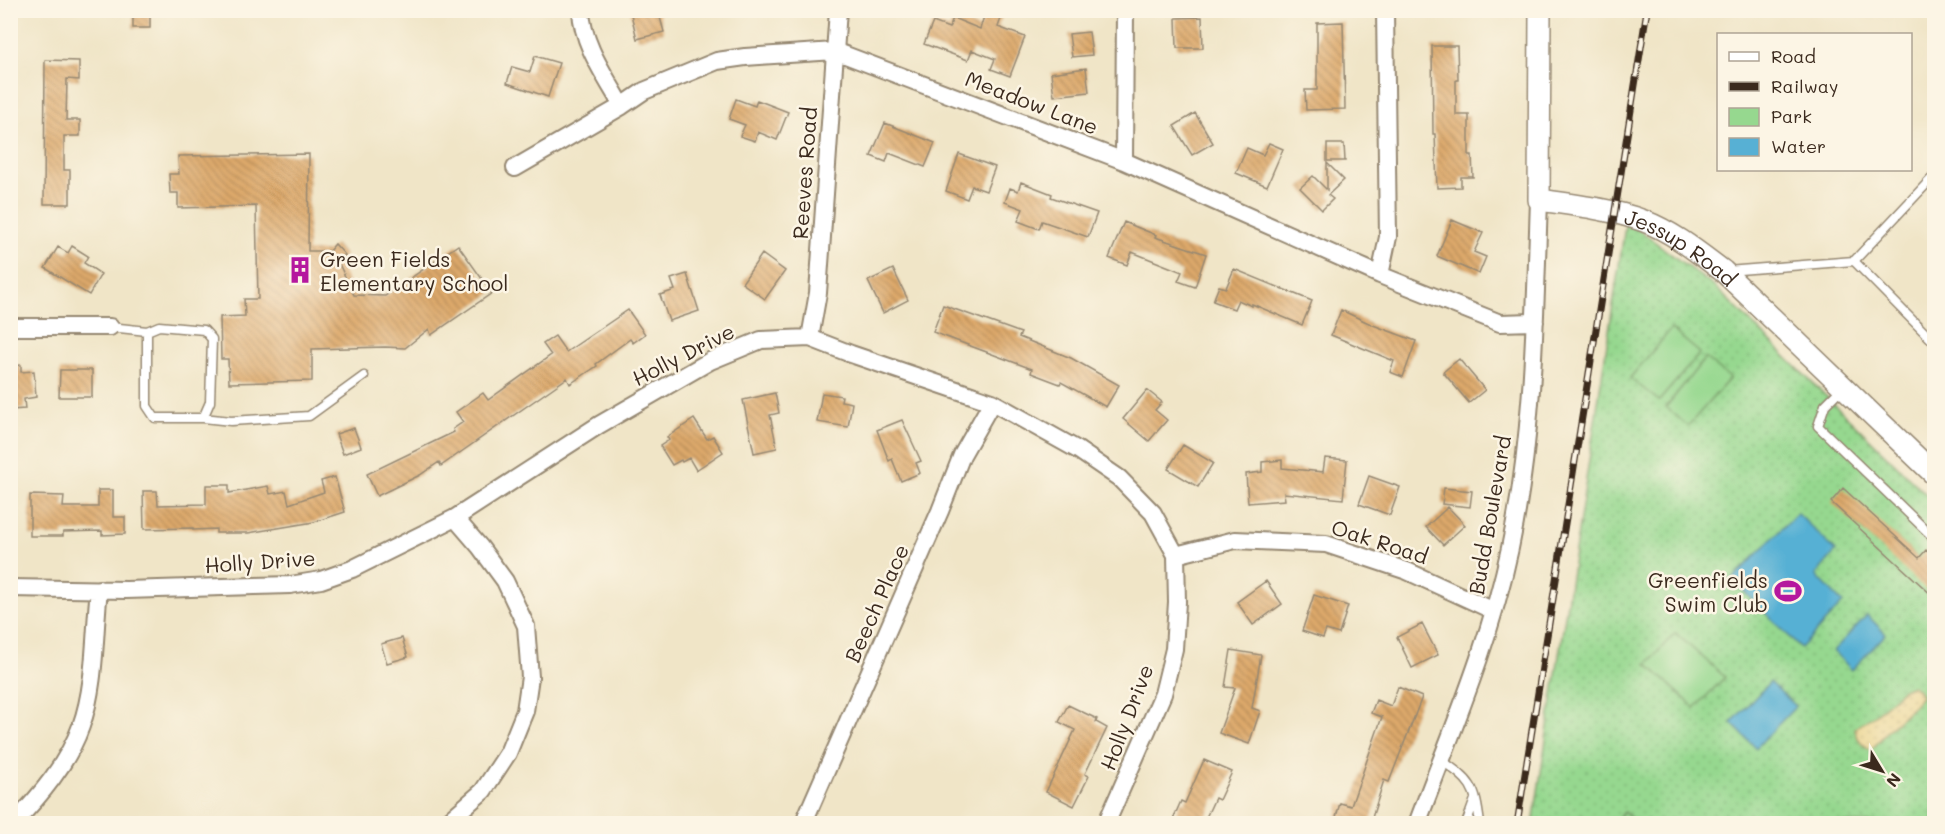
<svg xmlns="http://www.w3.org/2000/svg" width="1945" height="834" viewBox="0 0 1945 834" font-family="Mali,sans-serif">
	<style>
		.green { fill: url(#green-dots); stroke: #688156; stroke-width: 1.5 }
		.sand { fill: url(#sand-dots); stroke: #94825e; stroke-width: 1.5 }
		.pitch { fill: #96d88f; stroke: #688156; stroke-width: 1.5 }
		.water { fill: #57b0d4; stroke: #496d79; stroke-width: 1.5 }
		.building { fill: url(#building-back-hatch) }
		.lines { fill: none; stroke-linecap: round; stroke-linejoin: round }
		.service-casing { stroke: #968872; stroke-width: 11 }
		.minor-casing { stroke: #968872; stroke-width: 20 }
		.tertiary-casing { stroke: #968872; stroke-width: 24 }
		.service { stroke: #fff; stroke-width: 8 }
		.minor { stroke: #fff; stroke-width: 16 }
		.tertiary { stroke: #fff; stroke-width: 21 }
		.rail-casing { stroke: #3b2a1e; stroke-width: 7 }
		.rail { stroke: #fcf5e5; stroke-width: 4.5; stroke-dasharray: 14; stroke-linecap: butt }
		.labels { text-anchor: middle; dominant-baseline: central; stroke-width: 5; stroke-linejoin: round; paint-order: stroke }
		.street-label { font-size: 21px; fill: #3b2a1e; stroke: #fcf5e5 }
		.poi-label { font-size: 21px; fill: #3b2a1e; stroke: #fcf5e5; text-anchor: start }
	</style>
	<defs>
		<pattern id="green-dots" width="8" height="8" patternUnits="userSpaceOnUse" patternTransform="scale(1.5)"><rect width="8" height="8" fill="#96d88f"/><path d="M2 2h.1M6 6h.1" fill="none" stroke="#82ba7b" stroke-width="1.8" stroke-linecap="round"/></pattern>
		<pattern id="sand-dots" width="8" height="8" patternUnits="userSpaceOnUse" patternTransform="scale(1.5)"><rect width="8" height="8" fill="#eeda9e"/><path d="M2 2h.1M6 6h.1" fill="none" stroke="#cdbb88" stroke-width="1.8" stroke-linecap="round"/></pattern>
		<pattern id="building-back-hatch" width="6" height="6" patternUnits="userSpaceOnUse" patternTransform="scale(1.5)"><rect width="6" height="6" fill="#dda96b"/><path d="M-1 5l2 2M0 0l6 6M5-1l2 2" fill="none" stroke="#b48a57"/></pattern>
	</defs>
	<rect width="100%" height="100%" fill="#fcf5e5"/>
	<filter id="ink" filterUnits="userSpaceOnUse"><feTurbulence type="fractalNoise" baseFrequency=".0167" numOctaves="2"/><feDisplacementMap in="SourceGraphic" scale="12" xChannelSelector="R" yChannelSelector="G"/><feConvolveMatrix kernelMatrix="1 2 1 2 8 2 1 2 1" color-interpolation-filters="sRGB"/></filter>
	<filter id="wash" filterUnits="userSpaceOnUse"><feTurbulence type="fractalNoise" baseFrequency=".008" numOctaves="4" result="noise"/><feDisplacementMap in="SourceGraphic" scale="24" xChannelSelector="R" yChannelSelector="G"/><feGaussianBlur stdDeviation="1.35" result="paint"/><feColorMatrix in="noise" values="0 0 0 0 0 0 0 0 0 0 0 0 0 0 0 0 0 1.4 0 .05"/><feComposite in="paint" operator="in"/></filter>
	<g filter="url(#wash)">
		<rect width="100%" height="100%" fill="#f0e5c7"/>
		<path class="green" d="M1626,220L1717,289L1934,502V823L1533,824Z"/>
		<path class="sand" d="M1912,685L1918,690L1921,696C1912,710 1898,719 1887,731C1881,738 1878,744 1871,749C1862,746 1856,737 1855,728L1876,714L1903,689Z"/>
		<path class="pitch" d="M1671,329L1700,353L1659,401L1630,378Z
			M1705,358L1730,378L1688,426L1666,407Z
			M1675,633L1725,677L1695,708L1647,664Z
			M1624,812L1637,823H1613Z"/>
		<path class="water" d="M1797,513L1836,551L1816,575L1843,603L1801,648L1732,580Z
			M1867,615L1886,634L1852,670L1833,651Z
			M1770,682L1796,706L1756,748L1731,723Z"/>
		<g id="blocks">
			<path class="building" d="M133,10H150V28H133Z
				M630,10H658L664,32L637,39Z
				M986,10H1004L998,27L1025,37L1010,76L991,69L995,59L972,50L968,60L924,44L933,22L949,28L953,18L980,29Z
				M1202,17L1203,48H1177L1176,18Z
				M1343,22L1345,109L1306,110L1305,90H1317V23Z
				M1089,32L1092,55L1072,57L1069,34Z
				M1432,46H1457L1458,80H1456V115H1469V155H1472L1473,177H1461V187L1437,188L1435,134H1433Z
				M535,56L559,63L548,97L507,83L512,67L530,72Z
				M45,60L79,61V80L67,79L66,120H80V136H64V170H70V204H44Z
				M1086,68L1089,92L1054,96L1051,73Z
				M736,99L755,106L757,100L788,112L777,140L758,132L755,141L740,136L745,125L729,119Z
				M1195,113L1213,143L1192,155L1174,126Z
				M885,123L935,143L925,167L889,153L886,162L871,156Z
				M1269,143L1283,149L1267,186L1236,173L1247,148L1263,155Z
				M1327,144H1344L1345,161H1327Z
				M309,154L308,251H329L335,244L345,255L338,262L354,295L385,296L458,245L492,293L431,335L429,329L405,348L385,347L312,349V381L229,383L228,359H221L220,317L245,316L244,299H258L256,206L178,208V193H170L169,174H179L178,156Z
				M959,154L995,167L986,191L972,186L967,199L946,191Z
				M1327,163L1344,180L1328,195L1333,199L1322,210L1300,188L1313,176L1327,190Z
				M1021,182L1052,194L1051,197L1097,213L1088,237L1042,221L1039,229L1018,221L1023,209L1005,202L1010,188L1018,191Z
				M1452,220L1483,233L1474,252L1486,257L1479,274L1437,256Z
				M1124,222L1156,235L1155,237L1206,254L1195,287L1178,281L1182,272L1132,252L1127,265L1109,258Z
				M72,246L88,256L84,263L101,274L89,295L45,268L58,247L68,253Z
				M762,254L785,271L765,299L742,283Z
				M893,269L908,300L883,313L868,281Z
				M1234,269L1312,301L1302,325L1252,304V306L1238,300L1234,309L1213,301L1219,286L1226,288Z
				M687,274L699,311L669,321L660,295L675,290L671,279Z
				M943,305L1021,333L1019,337L1071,358L1119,385L1106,407L1061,382L1060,384L1031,373L1032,369L933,332Z
				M628,310L645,334L633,343L630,339L596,364L597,366L570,384L567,378L441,466L439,462L420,475L377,496L367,474L454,432L453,429L463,422L456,412L483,393L488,400L551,355L543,344L555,336L566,352Z
				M1341,310L1373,325L1416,341L1403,377L1390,372L1394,361L1331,335Z
				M1459,359L1485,390L1469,403L1443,372Z
				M21,365V372L34,371L36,397L24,399L25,409L10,410V366Z
				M60,370H92V397H59Z
				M1147,390L1162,402L1155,410L1167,420L1149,441L1123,419Z
				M775,393L779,413L770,415L777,448L754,453L743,400Z
				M822,393L842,396L841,401L852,403L848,427L817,422Z
				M694,419L707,439L713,436L723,452L696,470L689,458L682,462L681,460L672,465L660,446L669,440L667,437Z
				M902,420L921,461L916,463L920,473L901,481L892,459L889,461L877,430Z
				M354,428L361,447L343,454L336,434Z
				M1183,445L1213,463L1198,487L1168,469Z
				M1325,458L1347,460L1343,499L1284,493L1285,500L1248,503L1246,474L1262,472V462L1282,460V468L1323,472Z
				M1369,476L1400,487L1390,515L1359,504Z
				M335,477L345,512L314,522L248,533H216V529L193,530V528L144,529L143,491H157L158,505L206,504V485H229V493L268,486L270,494L286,491L289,504L324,492L321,481Z
				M1444,488L1472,491L1470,507L1442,504Z
				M1843,488L1919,558L1926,550L1935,558V598L1831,502Z
				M98,490H113V517H125V534L102,535V531L63,532V536H30V495L64,496L63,507H98Z
				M1448,507L1465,525L1443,545L1426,527Z
				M1266,581L1282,604L1253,625L1237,602Z
				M1314,595L1348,606L1339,634L1326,630L1323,638L1302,631Z
				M1422,624L1438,655L1412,668L1397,637Z
				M402,638L408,657L387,663L381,644Z
				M1231,650L1261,655L1252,708L1260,711L1249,744L1219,733L1235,688L1225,687Z
				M1398,687L1422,697L1389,782L1384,780L1370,824H1334L1340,803L1351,806L1382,717L1371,713L1376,700L1391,706Z
				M1068,705L1097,719L1096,722L1107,728L1085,774L1089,776L1074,806L1046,792L1075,730L1059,722Z
				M1204,760L1232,772L1219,800L1215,798L1203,824H1171L1181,801L1185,803Z"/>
		</g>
	</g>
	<g filter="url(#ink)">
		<use href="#blocks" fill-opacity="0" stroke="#968872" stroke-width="1.5"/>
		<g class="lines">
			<defs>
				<path id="service" d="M1854,261L1934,176
					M1727,271L1854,261L1934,342
					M159,326L204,330L212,339L210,402L203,418H155L147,406V331Z
					M110,327L147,331
					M1843,387L1825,405L1818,426L1934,538
					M203,418L231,421L309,416L364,376
					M1441,760C1472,782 1475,785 1480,824
					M1466,824L1475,799"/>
				<path id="minor" d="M581,10C582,44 606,77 622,106
					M1124,161L1125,10
					M515,168L622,106L644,91L717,61L745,57L835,51L1124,161L1380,275L1500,323L1535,322
					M1380,275L1388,237L1385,10
					M10,327H110
					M810,338L818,293L838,10
					M1176,555L1235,540L1326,544L1407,571L1494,611
					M10,588L126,590L290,585L321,580L352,569L455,518L599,425L710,361L761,340L810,338L851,354L992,402L1078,450L1119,478L1153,513L1176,555L1177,602L1174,649L1163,694L1106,824
					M13,824C40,796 68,763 81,726C96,685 94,633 99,589
					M445,824L483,791L508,753L525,711L530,677L526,626L505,581L480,547L455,518
					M803,824L940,511L962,455L992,402
					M1417,824C1451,733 1490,643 1510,548C1534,435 1535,316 1539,200"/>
				<g id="tertiary">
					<path id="s1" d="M1540,10L1539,200C1574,205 1611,209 1644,221C1673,232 1699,253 1723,271L1934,474"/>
				</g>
			</defs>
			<use href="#service" class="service-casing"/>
			<use href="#minor" class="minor-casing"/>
			<use href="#tertiary" class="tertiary-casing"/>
			<use href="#service" class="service"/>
			<use href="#minor" class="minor"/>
			<use href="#tertiary" class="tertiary"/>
			<defs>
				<path id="rail" d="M1517,824L1647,10"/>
			</defs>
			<use href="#rail" class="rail-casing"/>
			<use href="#rail" class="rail"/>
		</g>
	</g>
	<defs>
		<symbol id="building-bare" viewBox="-9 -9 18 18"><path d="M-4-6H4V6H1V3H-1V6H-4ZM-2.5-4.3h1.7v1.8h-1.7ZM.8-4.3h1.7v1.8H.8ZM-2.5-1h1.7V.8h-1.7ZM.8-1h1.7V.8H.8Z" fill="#b5179e" stroke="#fcf5e5" stroke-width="2.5" paint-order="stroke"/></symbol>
		<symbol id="stadium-bare" viewBox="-9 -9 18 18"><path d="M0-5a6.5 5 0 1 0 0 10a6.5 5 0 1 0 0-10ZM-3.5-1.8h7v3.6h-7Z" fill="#b5179e" stroke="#fcf5e5" stroke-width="2.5" paint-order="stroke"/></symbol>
	</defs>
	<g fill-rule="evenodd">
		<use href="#building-bare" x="281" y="251" width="38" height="38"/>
		<use href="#stadium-bare" x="1769" y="572" width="38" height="38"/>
	</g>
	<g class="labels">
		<g class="street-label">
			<text transform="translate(1032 102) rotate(21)">Meadow Lane</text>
			<text transform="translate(804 173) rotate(-86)">Reeves Road</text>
			<text stroke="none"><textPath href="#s1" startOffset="342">Jessup Road</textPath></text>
			<text transform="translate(683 354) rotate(-27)">Holly Drive</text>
			<text transform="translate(1489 515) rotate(-80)">Budd Boulevard</text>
			<text transform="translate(1380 541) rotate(18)">Oak Road</text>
			<text transform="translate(260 561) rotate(-4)">Holly Drive</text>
			<text transform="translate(876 603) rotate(-66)">Beech Place</text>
			<text transform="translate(1126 717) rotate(-69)">Holly Drive</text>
		</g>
		<g class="poi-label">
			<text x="320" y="258">Green Fields<tspan x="320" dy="24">Elementary School</tspan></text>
			<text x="1768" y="579" text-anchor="end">Greenfields<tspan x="1768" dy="24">Swim Club</tspan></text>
		</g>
	</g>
	<rect width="1945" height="834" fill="none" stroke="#fcf5e5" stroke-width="36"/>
	<rect x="1717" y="33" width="195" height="138" fill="#fcf5e5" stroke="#afa495" stroke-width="1.5"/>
	<rect x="1729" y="52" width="30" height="9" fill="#ffffff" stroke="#afa495" stroke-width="1.5"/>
	<text x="1771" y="63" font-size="18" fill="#3b2a1e">Road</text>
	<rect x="1729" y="82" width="30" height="9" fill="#3b2a1e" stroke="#afa495" stroke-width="1.5"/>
	<text x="1771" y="93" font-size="18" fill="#3b2a1e">Railway</text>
	<rect x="1729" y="108" width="30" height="18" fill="#96d88f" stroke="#afa495" stroke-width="1.5"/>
	<text x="1771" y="123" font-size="18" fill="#3b2a1e">Park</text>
	<rect x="1729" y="138" width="30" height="18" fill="#57b0d4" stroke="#afa495" stroke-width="1.5"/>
	<text x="1771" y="153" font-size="18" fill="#3b2a1e">Water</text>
	<g transform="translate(1882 771) rotate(128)" stroke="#fcf5e5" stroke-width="4.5" paint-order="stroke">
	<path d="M0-4.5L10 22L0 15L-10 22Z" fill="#3b2a1e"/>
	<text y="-9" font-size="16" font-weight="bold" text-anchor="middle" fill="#3b2a1e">N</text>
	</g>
</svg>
